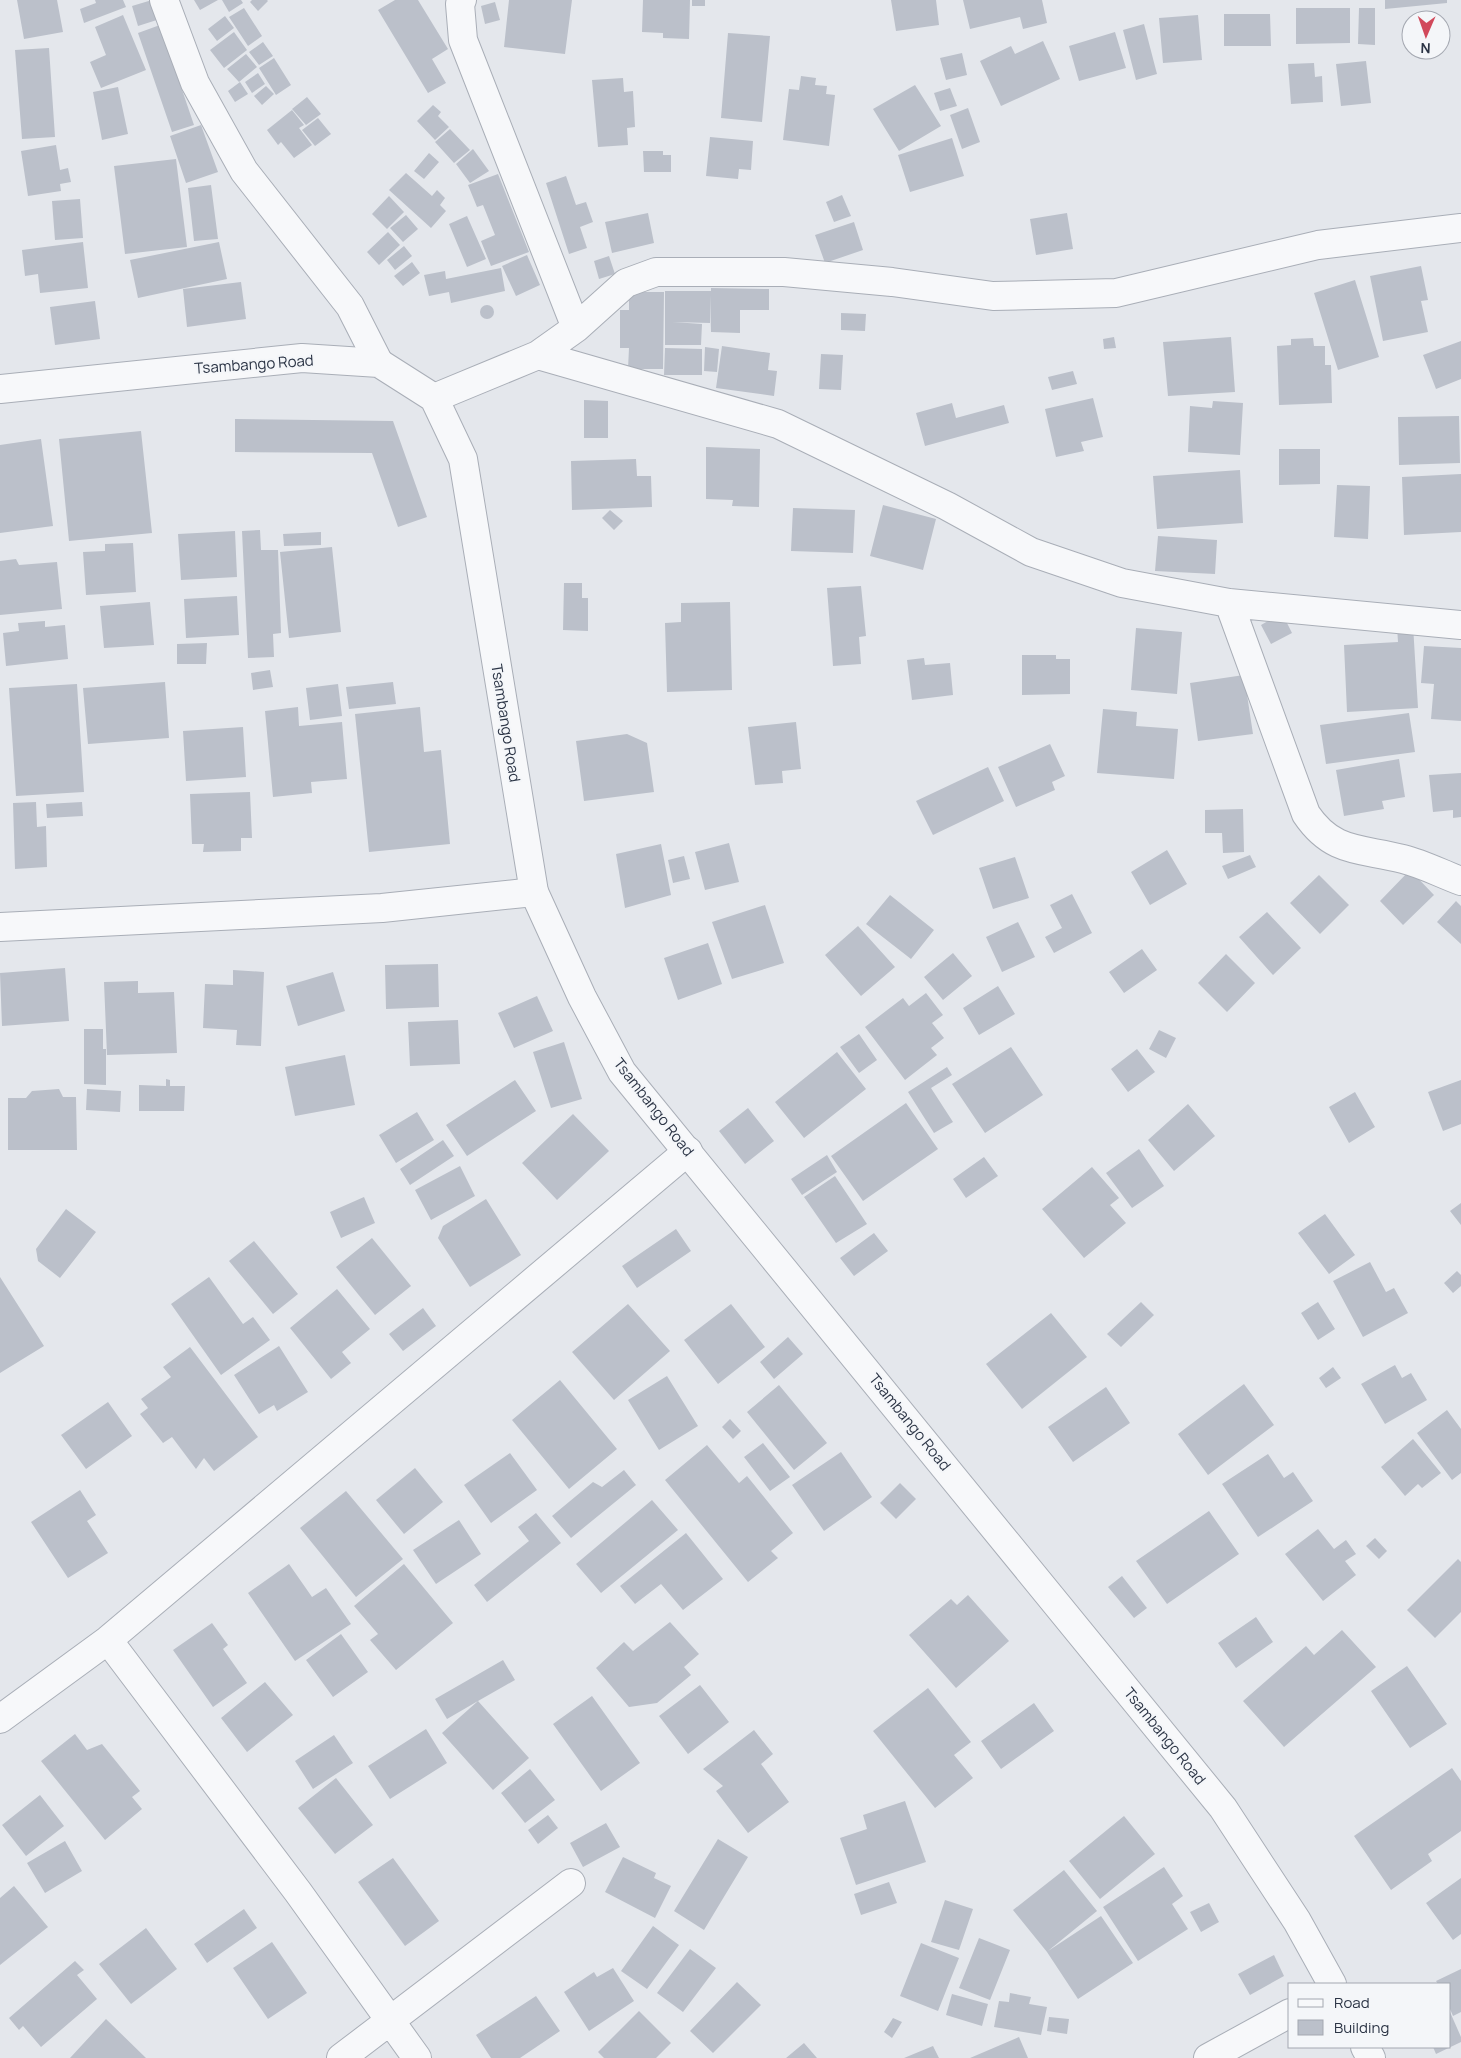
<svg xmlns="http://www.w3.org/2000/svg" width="1461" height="2058" viewBox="0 0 1461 2058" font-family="Manrope,sans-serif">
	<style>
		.building { fill: #bbc0ca }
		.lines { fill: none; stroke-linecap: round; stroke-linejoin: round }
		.minor-casing { stroke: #a9aeb7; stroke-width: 30 }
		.tertiary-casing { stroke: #a9aeb7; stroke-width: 30 }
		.minor { stroke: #f7f8fa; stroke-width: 28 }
		.tertiary { stroke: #f7f8fa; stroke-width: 28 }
		.labels { text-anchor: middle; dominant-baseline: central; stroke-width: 4; stroke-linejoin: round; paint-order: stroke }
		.street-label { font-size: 15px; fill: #2b3445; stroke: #f4f6f9 }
	</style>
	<rect width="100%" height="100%" fill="#e4e7ec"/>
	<path class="building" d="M17,0H57L63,32L24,39Z
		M95,0H123L126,7L84,23L80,9L96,3Z
		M152,0L160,19L138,26L132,6Z
		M194,0H218L200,10Z
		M222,0H241L243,3L229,12Z
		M252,0H267L268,1L258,11L250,2Z
		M395,0H418L448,49L432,59L446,83L428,93L378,10Z
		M509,0H572L565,54L504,47Z
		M643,0H690L689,39L663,38V33L642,32Z
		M692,0H705V6H692Z
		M891,0H936L939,25L896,31Z
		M963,0H1042L1047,23L1023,29L1020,17L970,29Z
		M1385,0H1447V3L1385,9Z
		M495,2L500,20L485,24L481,6Z
		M244,8L262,36L248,46L229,17Z
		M1296,8H1350V43L1296,44Z
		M1359,8H1375V45L1358,44Z
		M1224,14H1270L1271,46H1224Z
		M123,15L146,70L101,88L90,62L106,55L95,27Z
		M1198,15L1202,60L1163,63L1159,18Z
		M225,16L234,28L217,41L208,29Z
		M1144,24L1157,74L1136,80L1123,30Z
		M160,25L194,125L172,132L138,33Z
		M234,32L247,50L224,68L210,50Z
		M1115,32L1126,68L1079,81L1069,46Z
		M728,33L770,36L762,122L721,118Z
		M1043,41L1060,79L1001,106L980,61L1011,46L1015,54Z
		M263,42L273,56L259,65L249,52Z
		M49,48L55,137L22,139L15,50Z
		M962,53L967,75L946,80L940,58Z
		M246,54L257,67L239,82L227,69Z
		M274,58L291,85L276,95L259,68Z
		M1366,61L1371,103L1341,106L1336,64Z
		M1314,63L1315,77L1322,76L1323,102L1291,104L1288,64Z
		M258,73L265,84L252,93L245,82Z
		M801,76L816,78L815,85L827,86L826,94L835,95L829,146L783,140L789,89L799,90Z
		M623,78L624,92L633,91L635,127L627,128L628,145L598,147L592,80Z
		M240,82L248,94L235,102L228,91Z
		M915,85L941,126L899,151L873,109Z
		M266,86L274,94L262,105L254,96Z
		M118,87L128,134L102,140L93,92Z
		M950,88L957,106L940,111L934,93Z
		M307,97L321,114L306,125L292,109Z
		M433,105L441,112L438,116L449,127L435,140L417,121Z
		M968,108L980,142L962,149L950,115Z
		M292,110L304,125L299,128L312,145L294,158L281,142L278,145L267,130Z
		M318,118L331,134L315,146L302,130Z
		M201,125L218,172L186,183L170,136Z
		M450,129L470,150L454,163L435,142Z
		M710,137L753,141L751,170L739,169L738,179L706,176Z
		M952,138L964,176L910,192L898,155Z
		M56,145L60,170L68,168L71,182L60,184L61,191L28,196L21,151Z
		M473,149L489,171L470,183L456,164Z
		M643,151H663V155H671V172H644Z
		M429,153L439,162L424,179L414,171Z
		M176,159L187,247L125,254L114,166Z
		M406,173L432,196L437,190L445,198L440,205L446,211L431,228L389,190Z
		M498,174L529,252L491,266L481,241L495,235L483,205L477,207L468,185Z
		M566,176L576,205L586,202L593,222L580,227L587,248L569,254L546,183Z
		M211,185L218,239L194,241L188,188Z
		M842,195L851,216L834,222L826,202Z
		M389,196L404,212L387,229L372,214Z
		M80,199L83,238L55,240L52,201Z
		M648,213L654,243L612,253L605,222Z
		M1067,213L1073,249L1036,255L1030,219Z
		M406,215L418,229L403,242L390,228Z
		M467,216L486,259L467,267L449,224Z
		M854,222L863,250L825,263L815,235Z
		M388,232L400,245L379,265L367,252Z
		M83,242L88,288L40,293L38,274L25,276L22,250Z
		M219,242L227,279L138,298L130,260Z
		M404,246L412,256L395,270L387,260Z
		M527,255L540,285L516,296L502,266Z
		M609,256L615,274L599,279L594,261Z
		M412,262L420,273L403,286L394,276Z
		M1421,266L1428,300L1421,301L1428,332L1383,341L1370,276Z
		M501,268L505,291L451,303L449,292L429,296L424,275L445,271L446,279Z
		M1355,280L1379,357L1338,370L1314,293Z
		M241,282L246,319L187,327L183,289Z
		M711,288L769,289V310H740V333L711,332L710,295V323L673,322L702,324L701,345H665V291H711Z
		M629,292H664L663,369H628L629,348H620V310H629Z
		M95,301L100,339L55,345L50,307Z
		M480 312a7 7 0 1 1 14 0a7 7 0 1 1-14 0Z
		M841,313L866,314L865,331L841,330Z
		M1114,337L1116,348L1104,349L1103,339Z
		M1231,337L1235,392L1168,396L1163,342Z
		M1313,338L1314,346H1325V365H1331L1332,403L1279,405L1277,346L1291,345V339Z
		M1461,341V379L1436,389L1423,355Z
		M722,346L770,353L768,370L777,371L774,396L716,388Z
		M705,347L719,349L717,372L704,371Z
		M665,348L702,349V375H664Z
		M821,354L843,355L841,390L819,389Z
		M1073,371L1077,384L1052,390L1048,377Z
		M1093,398L1103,437L1081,442L1084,451L1056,457L1045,409Z
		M584,400L608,401V438H584Z
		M1213,401L1243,403L1240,455L1188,452L1190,406L1212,408Z
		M952,403L956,418L1004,405L1009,423L925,446L916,413Z
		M1459,416L1460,463L1399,465L1398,417Z
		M235,419L393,421L427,517L398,527L372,453L235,452Z
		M141,431L152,533L69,541L59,439Z
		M41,439L53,526L0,533V445Z
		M706,447L760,449L759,507L732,506L733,500L706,499Z
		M1279,449H1320V484L1279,485Z
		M636,459L637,476H651L652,507L572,510L571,461Z
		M1240,470L1243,523L1157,529L1153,476Z
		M1461,474V532L1404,535L1402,477Z
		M1337,485L1370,486L1368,539L1334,537Z
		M883,505L936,519L923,570L870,556Z
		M793,508L855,510L853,553L791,551Z
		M610,510L623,521L614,530L602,518Z
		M260,530L261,550H278L281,633L273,634L274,657L248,658L242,531Z
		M235,531L237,577L181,580L178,534Z
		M321,532V545L284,546L283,534Z
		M1158,536L1217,540L1215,574L1155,571Z
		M133,543L136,592L86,595L83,552L105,551V544Z
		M332,547L341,632L289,638L280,552Z
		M16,559L19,565L57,562L62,609L0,615V561Z
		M564,583H582V598H588V631L563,630Z
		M861,586L866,636L859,637L861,664L833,666L827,588Z
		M237,596L239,635L186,638L184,599Z
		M150,602L154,645L104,648L100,606Z
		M730,602L732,690L667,692L665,623L681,622V603Z
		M1282,613L1292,633L1271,644L1261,625Z
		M45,621V627L65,625L68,659L6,666L3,633L19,631L18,623Z
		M1413,625L1418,708L1347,712L1344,645L1398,642L1397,627Z
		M1136,628L1182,632L1177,694L1131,690Z
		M207,643L206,664H177V644Z
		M1424,646L1461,648V721L1431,719L1434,684L1421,683Z
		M1022,655H1056V659H1070V694L1022,695Z
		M924,658L925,665L950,663L953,695L912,700L907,660Z
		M270,670L273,687L253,690L251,673Z
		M1244,675L1253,734L1198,741L1190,683Z
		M165,682L169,738L88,744L83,688Z
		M393,682L396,704L349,709L346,687Z
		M77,684L84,792L16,796L9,688Z
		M338,684L342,716L310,720L306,688Z
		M298,707L299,726L342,722L347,779L311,782L312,793L273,797L265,711Z
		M420,707L424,752L441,750L450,844L369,852L355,714Z
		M1103,709L1137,712L1136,726L1178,729L1174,779L1097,773Z
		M1409,713L1415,752L1326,764L1320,725Z
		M796,722L801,769L782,771L783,783L755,785L748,727Z
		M243,727L246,777L186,781L183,731Z
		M627,734L647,743L654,792L584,801L576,741Z
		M1050,744L1065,776L1052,782L1055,790L1016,807L998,767Z
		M1399,759L1405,797L1382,801L1384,809L1344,816L1336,770Z
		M988,767L1004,801L933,835L916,801Z
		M1461,773V817L1453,818V810L1433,812L1429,775Z
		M250,792L252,838H241V851L203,852L204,844H192L190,794Z
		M36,802L37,827L46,826L47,867L15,869L13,803Z
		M82,802L83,816L47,818L46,804Z
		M1243,809L1244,852L1223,853L1222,833H1205V810Z
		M729,843L739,882L705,890L695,852Z
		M661,844L671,895L625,908L616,854Z
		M1167,850L1187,884L1150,905L1131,872Z
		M1250,855L1256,867L1228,879L1222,866Z
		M684,856L690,879L673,883L668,860Z
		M1015,857L1029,898L993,909L979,868Z
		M1410,870L1434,895L1403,925L1380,901Z
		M1319,875L1349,905L1320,934L1290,903Z
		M1072,894L1092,933L1054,953L1045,937L1062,928L1050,905Z
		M890,895L934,930L911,959L866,924Z
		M1456,901L1461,906V944L1437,922Z
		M765,905L784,963L732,979L712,922Z
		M1267,912L1301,948L1273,975L1239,937Z
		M1018,922L1035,957L1002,972L986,937Z
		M858,926L895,967L861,996L825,955Z
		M708,943L722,984L678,1000L664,958Z
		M1142,949L1157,970L1124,993L1109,972Z
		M953,953L972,976L943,1000L924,977Z
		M1226,954L1255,983L1227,1012L1198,983Z
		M438,964L439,1007L386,1009L385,965Z
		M65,968L69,1021L2,1026L0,973Z
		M233,970L264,972L261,1046L236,1045L237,1030L203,1028L205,984L233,985Z
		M333,972L345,1011L298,1026L286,986Z
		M138,981V993L174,992L177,1053L107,1055L104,982Z
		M998,986L1015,1014L979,1035L963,1008Z
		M926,993L943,1015L932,1023L944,1038L931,1048L937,1055L905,1080L865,1027L903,998L909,1006Z
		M537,996L553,1031L514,1048L498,1013Z
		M458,1020L460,1064L410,1066L408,1022Z
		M84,1029H103V1049H106V1085L84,1084Z
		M1159,1030L1176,1038L1166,1058L1149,1049Z
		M859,1034L877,1060L859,1073L840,1047Z
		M564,1042L582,1099L551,1108L533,1052Z
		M1011,1047L1043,1095L985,1133L952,1084Z
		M1137,1049L1155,1072L1128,1092L1111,1069Z
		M837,1052L866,1089L804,1138L775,1102Z
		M345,1055L355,1105L295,1116L285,1067Z
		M947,1067L952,1075L931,1088L953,1122L934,1133L908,1092Z
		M166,1079L170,1080V1086H185L184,1111H139V1085L166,1086Z
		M515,1080L536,1111L467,1156L446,1125Z
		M1461,1080V1124L1443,1131L1428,1092Z
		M59,1089L63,1097H76L77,1150H8V1098H26L32,1091Z
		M87,1089L121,1091L120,1112L86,1110Z
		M1355,1092L1375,1127L1349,1143L1329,1107Z
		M906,1103L938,1149L863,1201L831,1156Z
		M1188,1104L1215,1136L1174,1171L1148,1140Z
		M748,1108L774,1141L745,1164L719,1131Z
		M417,1112L434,1140L396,1163L379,1135Z
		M573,1114L609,1151L557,1200L522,1163Z
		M443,1140L454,1156L410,1185L400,1169Z
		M1139,1149L1164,1186L1132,1208L1106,1173Z
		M827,1155L837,1172L802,1195L791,1179Z
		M984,1157L998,1176L966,1198L953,1179Z
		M460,1166L475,1196L431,1220L415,1190Z
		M1092,1167L1119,1198L1110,1205L1126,1223L1084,1258L1042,1209Z
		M835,1176L867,1224L836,1243L804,1197Z
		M364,1197L375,1223L341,1238L330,1212Z
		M486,1199L521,1255L470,1287L438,1238L443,1226Z
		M1461,1203V1225L1450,1211Z
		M66,1209L96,1232L60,1278L38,1261L36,1249Z
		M1325,1214L1355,1255L1329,1274L1298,1233Z
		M676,1229L691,1251L637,1288L622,1266Z
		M874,1233L888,1251L854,1276L840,1258Z
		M372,1238L411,1286L375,1315L336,1267Z
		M254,1241L298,1294L273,1314L229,1261Z
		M1370,1262L1386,1292L1394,1288L1408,1313L1363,1337L1333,1281Z
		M1457,1271L1461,1275V1286L1453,1293L1444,1283Z
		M0,1277L44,1346L0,1373Z
		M209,1277L243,1324L253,1317L270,1340L221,1375L171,1304Z
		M337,1289L370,1329L342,1352L351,1363L331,1379L290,1328Z
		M1141,1302L1154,1315L1121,1347L1107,1334Z
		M1318,1302L1335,1329L1318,1340L1301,1313Z
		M628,1304L670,1351L614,1400L572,1352Z
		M731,1304L765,1347L718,1384L684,1340Z
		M423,1308L436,1326L403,1351L389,1334Z
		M1051,1313L1087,1357L1022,1409L986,1364Z
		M788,1337L803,1354L774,1379L760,1362Z
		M279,1346L308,1392L277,1411L274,1405L259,1414L234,1375Z
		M190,1347L258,1437L214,1471L204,1458L196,1469L172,1437L163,1443L140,1414L148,1408L141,1399L171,1377L163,1367Z
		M1395,1365L1402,1378L1411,1373L1427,1400L1385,1424L1361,1384Z
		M1333,1367L1341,1378L1326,1388L1319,1378Z
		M667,1376L698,1426L659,1450L628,1400Z
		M560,1380L617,1449L569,1489L512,1420Z
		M1244,1384L1274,1425L1208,1475L1178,1434Z
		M779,1385L827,1443L794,1470L747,1412Z
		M1106,1387L1130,1423L1073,1462L1048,1427Z
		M108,1402L132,1436L86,1469L61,1435Z
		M1447,1410L1461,1429V1473L1452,1480L1417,1433Z
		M730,1419L741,1431L733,1439L722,1427Z
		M1413,1439L1441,1473L1422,1488L1418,1484L1405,1496L1381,1467Z
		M763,1443L790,1477L770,1491L744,1457Z
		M707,1445L739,1483L747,1476L793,1533L771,1551L778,1558L748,1582L665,1480Z
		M841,1452L872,1497L824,1531L792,1485Z
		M510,1453L537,1490L491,1523L464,1485Z
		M1268,1454L1284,1478L1293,1472L1313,1501L1258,1537L1222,1484Z
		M415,1468L443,1502L404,1534L376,1500Z
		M624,1470L636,1485L571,1538L552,1516L593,1482L602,1487Z
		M900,1483L916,1499L896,1519L880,1503Z
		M80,1490L96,1515L87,1521L108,1553L68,1578L31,1522Z
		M346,1491L403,1559L356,1597L300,1528Z
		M652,1500L678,1530L601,1593L576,1564Z
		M1209,1511L1239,1554L1167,1604L1136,1561Z
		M536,1513L561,1543L487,1602L474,1585L529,1541L518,1527Z
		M459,1520L481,1554L436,1584L413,1550Z
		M1318,1529L1334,1549L1346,1540L1356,1554L1345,1561L1356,1575L1323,1601L1285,1554Z
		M686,1533L723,1579L683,1610L661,1584L635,1604L620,1586Z
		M1375,1538L1387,1551L1379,1559L1366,1546Z
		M1458,1559L1461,1562V1612L1435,1638L1407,1610Z
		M289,1564L312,1597L326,1588L351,1624L295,1661L248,1593Z
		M404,1564L453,1623L396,1670L370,1640L378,1634L354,1606Z
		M1122,1576L1147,1608L1134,1618L1108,1587Z
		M968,1595L1009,1641L956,1688L909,1635L951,1599L957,1605Z
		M1256,1617L1273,1642L1236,1668L1218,1643Z
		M670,1622L699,1654L684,1667L691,1675L657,1703L629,1707L596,1668L624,1642L633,1651Z
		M212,1623L228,1645L223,1649L247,1683L213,1707L173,1650Z
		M1342,1630L1376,1667L1284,1747L1243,1701L1306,1646L1314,1655Z
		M341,1634L368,1672L333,1697L306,1660Z
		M503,1660L515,1680L478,1701L529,1758L493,1790L442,1733L478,1701L447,1719L435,1699Z
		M1407,1666L1447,1724L1410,1748L1371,1691Z
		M265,1682L293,1715L247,1752L221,1718Z
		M700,1685L729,1722L688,1754L659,1716Z
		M928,1688L971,1742L954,1755L973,1778L935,1808L873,1731Z
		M592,1696L640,1763L601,1791L553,1724Z
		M1034,1703L1054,1731L1001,1769L981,1741Z
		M426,1729L447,1763L390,1799L368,1766Z
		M754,1730L773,1754L761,1764L789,1802L748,1833L716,1791L723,1786L703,1769Z
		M75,1734L87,1750L102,1744L140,1791L132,1797L142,1809L105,1840L41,1761Z
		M334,1735L353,1763L313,1789L295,1761Z
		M1452,1768L1461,1781V1831L1428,1854L1432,1861L1391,1890L1354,1836Z
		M530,1769L555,1800L525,1823L501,1793Z
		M336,1778L373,1825L335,1854L298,1808Z
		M40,1795L64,1826L26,1856L2,1825Z
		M905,1801L926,1862L856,1885L840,1838L867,1829L863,1815Z
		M548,1815L558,1828L538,1844L528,1830Z
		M1124,1816L1155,1854L1100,1899L1069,1861Z
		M606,1823L620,1847L583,1867L570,1843Z
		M718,1839L748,1857L704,1930L674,1911Z
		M65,1841L82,1871L45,1893L27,1863Z
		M623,1857L656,1873L654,1878L671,1886L655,1918L605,1892Z
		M393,1858L439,1921L405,1946L358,1882Z
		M1164,1867L1183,1896L1172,1904L1188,1929L1138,1961L1103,1907Z
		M1064,1870L1097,1911L1048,1951L1101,1916L1133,1963L1078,1999L1047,1952L1013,1910Z
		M1461,1878V1934L1453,1940L1426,1903Z
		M889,1882L897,1903L861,1915L854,1894Z
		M14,1886L48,1927L0,1965V1898Z
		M945,1900L973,1909L959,1950L931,1942Z
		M1209,1903L1219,1922L1201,1932L1190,1912Z
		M244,1909L257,1928L207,1963L194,1944Z
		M653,1926L679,1945L647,1989L621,1971Z
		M146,1928L177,1969L131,2004L99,1964Z
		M979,1938L1010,1950L990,2000L959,1988Z
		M272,1942L307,1993L268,2019L233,1968Z
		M921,1943L959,1958L938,2011L900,1996Z
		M690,1949L716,1968L683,2012L657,1993Z
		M1274,1955L1284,1976L1250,1995L1238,1974Z
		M75,1961L84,1970L77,1975L97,1999L41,2047L23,2026L19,2030L9,2018Z
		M613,1968L634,2001L589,2031L564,1992L594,1972L597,1977Z
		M1461,1969V2012L1453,2016L1450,2009V1984H1438L1436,1981Z
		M737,1982L761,2005L713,2053L690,2031Z
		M1010,1993L1031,1997L1029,2004L1047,2007L1041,2035L994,2027L999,2001L1009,2002Z
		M952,1994L988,2004L982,2026L946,2015Z
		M536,1996L560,2031L520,2058H491L476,2035Z
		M639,2011L671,2043L656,2058H604L598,2052Z
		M1450,2012L1461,2037V2042L1436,2054L1433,2047H1450Z
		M1049,2017L1069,2019L1067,2034L1047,2031Z
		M893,2018L902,2022L892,2038L884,2032Z
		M106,2019L146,2058H70Z
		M1019,2037L1028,2058H970Z
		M804,2043L817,2058H786Z
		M933,2046L939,2058H904Z"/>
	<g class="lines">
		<defs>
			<path id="minor" d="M164,0L195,83L244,171L350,306L379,363
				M462,0L460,4L463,40L576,328
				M538,355L778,424L947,506L1031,552L1122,583L1229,603L1461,625
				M434,398L538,355L576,328L626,283L656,272H784L892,282L993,296L1116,293L1318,245L1461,228
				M1229,603L1306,814C1333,854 1361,848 1403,859C1423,864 1442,874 1461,881
				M0,927L382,908L534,892
				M108,1640L298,1892L417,2058
				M0,1719L108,1640L688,1151
				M341,2058L571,1883
				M1208,2058L1290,2013"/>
			<path id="tertiary" d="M0,389L302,358L379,363L434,398L463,459L534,892L582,997L622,1072L1223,1808L1297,1921L1332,1984
				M1365,2047L1371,2058"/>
		</defs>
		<use href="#minor" class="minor-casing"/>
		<use href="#tertiary" class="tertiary-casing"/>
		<use href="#minor" class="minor"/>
		<use href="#tertiary" class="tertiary"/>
	</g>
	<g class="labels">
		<g class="street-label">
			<text transform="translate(254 364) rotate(-4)">Tsambango Road</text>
			<text transform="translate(506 723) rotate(81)">Tsambango Road</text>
			<text transform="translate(654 1107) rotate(52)">Tsambango Road</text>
			<text transform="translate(910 1422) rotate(51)">Tsambango Road</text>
			<text transform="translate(1165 1736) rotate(51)">Tsambango Road</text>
		</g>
	</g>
	<rect x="1288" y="1983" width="162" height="65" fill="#f4f6f9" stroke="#a4a8b1"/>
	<rect x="1298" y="1999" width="25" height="8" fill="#f7f8fa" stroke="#a4a8b1"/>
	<text x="1334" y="2008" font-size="15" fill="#2b3445">Road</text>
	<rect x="1298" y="2020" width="25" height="15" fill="#bbc0ca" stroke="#a4a8b1"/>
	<text x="1334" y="2033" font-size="15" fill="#2b3445">Building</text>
	<g transform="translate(1426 35) rotate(182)"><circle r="24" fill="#f4f6f9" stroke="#a4a8b1"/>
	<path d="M0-4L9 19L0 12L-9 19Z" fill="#d1495b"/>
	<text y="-8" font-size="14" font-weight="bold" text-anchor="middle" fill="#2b3445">N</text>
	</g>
</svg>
